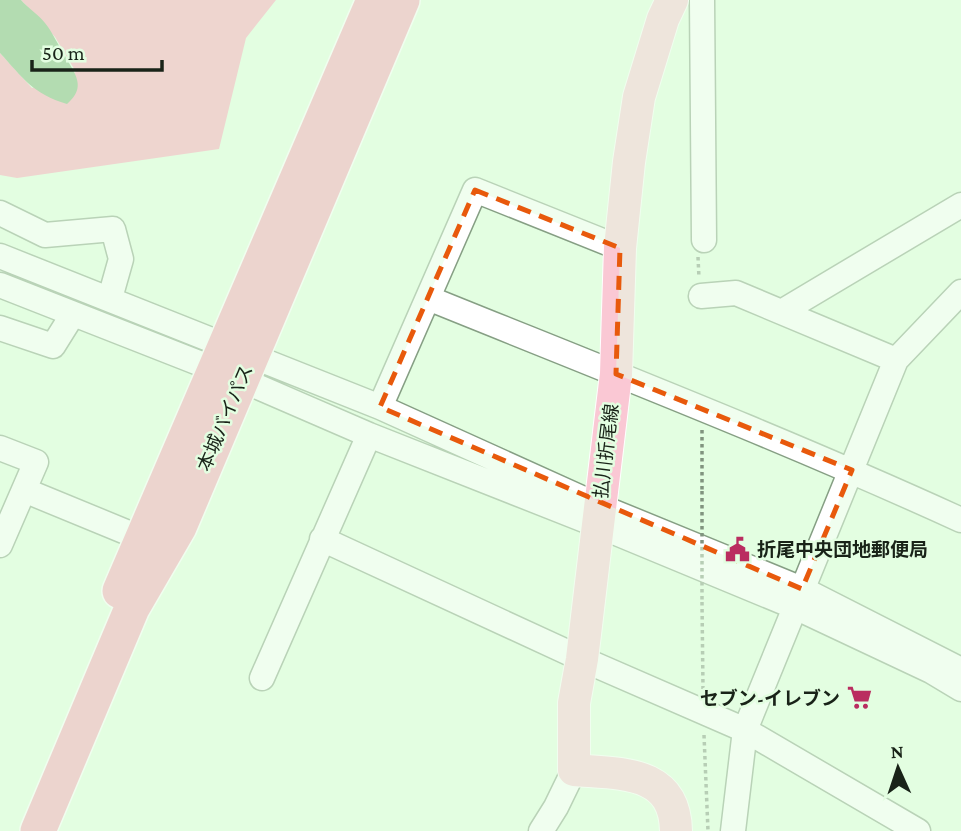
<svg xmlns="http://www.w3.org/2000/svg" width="961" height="831" viewBox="0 0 961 831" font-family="'Crimson Pro','Noto Sans JP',serif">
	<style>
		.forest { fill: #fba4b9 }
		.water { fill: #79b376 }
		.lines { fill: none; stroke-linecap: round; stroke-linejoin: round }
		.minor-casing { stroke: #869f84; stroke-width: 27 }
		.major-casing { stroke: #fff; stroke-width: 34 }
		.highway-casing { stroke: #fff; stroke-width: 38 }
		.path { stroke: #81947f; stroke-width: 3.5; stroke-dasharray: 3.5 3.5; stroke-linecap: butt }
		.minor { stroke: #fff; stroke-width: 24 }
		.major { stroke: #fac8d4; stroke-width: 32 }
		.highway { stroke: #f7a3b7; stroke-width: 35 }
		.path-bridge { stroke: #81947f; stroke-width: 3.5; stroke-dasharray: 3.5 3.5; stroke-linecap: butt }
		.marked { fill: none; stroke: #e8590c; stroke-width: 5; stroke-dasharray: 14 9; stroke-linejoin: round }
		.labels { text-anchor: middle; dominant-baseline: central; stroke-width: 5; stroke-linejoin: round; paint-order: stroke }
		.street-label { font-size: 19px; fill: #192318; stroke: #e3fee1 }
		.poi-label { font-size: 19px; font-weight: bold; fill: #192318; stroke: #e3fee1; text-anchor: start }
	</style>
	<rect width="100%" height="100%" fill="#e3fee1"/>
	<path class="forest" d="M21,0H276L246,38L219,149L17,178L0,175V53L32,88L76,72L55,37Z"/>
	<path class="water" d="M0,0H21C28,8 38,14 45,23C53,33 58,45 65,56C75,74 87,87 67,104C33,94 23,78 0,53Z"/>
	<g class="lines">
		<defs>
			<path id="minor" d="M702,0L704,240
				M0,213L45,235L113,229L121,259L110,298
				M0,256L380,407L599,506L802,589L961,670
				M0,285L242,380L369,435L597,525L795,607L931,671L961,689
				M701,296L736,293L896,360
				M428,298C606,370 786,440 961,520
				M783,311L961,205
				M0,328L53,346L73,314
				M380,407L475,190L620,248
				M0,448L36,462L0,545
				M24,490L143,539
				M322,539L582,659L745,730L918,831
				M262,678L369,435
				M541,831L556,807L574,770
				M733,831L745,730L896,360L961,292"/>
			<path id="major" d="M672,0L663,19L639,97L629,162L620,248L616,374L582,659L574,703V770C621,774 675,770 676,831"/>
			<path id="highway" d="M120,591L374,0
				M38,831L132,608L179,527L402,0"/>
		</defs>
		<use href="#minor" class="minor-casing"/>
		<use href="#major" class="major-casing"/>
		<use href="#highway" class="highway-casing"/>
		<path class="path" d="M698,257L699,278
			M702,430V491
			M702,602L703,689
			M704,735L708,831"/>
		<use href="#minor" class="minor"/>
		<use href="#major" class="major"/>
		<use href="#highway" class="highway"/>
		<path class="path-bridge" d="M702,491V602"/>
	</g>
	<path d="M0 0H961V831H0ZM475,190L620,248L616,374L852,470L802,589L380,407Z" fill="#e3fee1" fill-opacity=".55" fill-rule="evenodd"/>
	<path class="marked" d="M475,190L620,248L616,374L852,470L802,589L380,407Z"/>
	<defs>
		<symbol id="civic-bare" viewBox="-9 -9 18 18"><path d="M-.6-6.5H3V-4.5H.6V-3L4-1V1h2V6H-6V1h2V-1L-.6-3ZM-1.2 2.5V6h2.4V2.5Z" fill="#ba2d60" stroke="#e3fee1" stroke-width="2.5" paint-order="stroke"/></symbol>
		<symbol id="supermarket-bare" viewBox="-9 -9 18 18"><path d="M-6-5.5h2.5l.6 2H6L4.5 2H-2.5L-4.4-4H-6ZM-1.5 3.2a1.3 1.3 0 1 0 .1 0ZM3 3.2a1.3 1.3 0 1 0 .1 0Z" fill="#ba2d60" stroke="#e3fee1" stroke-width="2.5" paint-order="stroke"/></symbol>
	</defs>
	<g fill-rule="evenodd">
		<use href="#civic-bare" x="720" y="532" width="35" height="35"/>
		<use href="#supermarket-bare" x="842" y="680" width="35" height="35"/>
	</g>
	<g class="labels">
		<g class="street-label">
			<text transform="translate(225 418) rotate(-67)">本城バイパス</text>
			<text transform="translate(606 451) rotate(-83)">払川折尾線</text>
		</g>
		<g class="poi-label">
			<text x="757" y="549">折尾中央団地郵便局</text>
			<text x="840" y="698" text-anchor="end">セブン-イレブン</text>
		</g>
	</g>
	<g transform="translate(898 768) rotate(357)" stroke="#e3fee1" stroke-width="5" paint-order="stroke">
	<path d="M0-5L12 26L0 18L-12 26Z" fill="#192318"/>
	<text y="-10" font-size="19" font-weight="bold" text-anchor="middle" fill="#192318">N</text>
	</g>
	<path d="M32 60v10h130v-10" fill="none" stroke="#192318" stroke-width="3.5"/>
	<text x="42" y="60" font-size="21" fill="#192318" stroke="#e3fee1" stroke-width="5" paint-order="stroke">50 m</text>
</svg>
